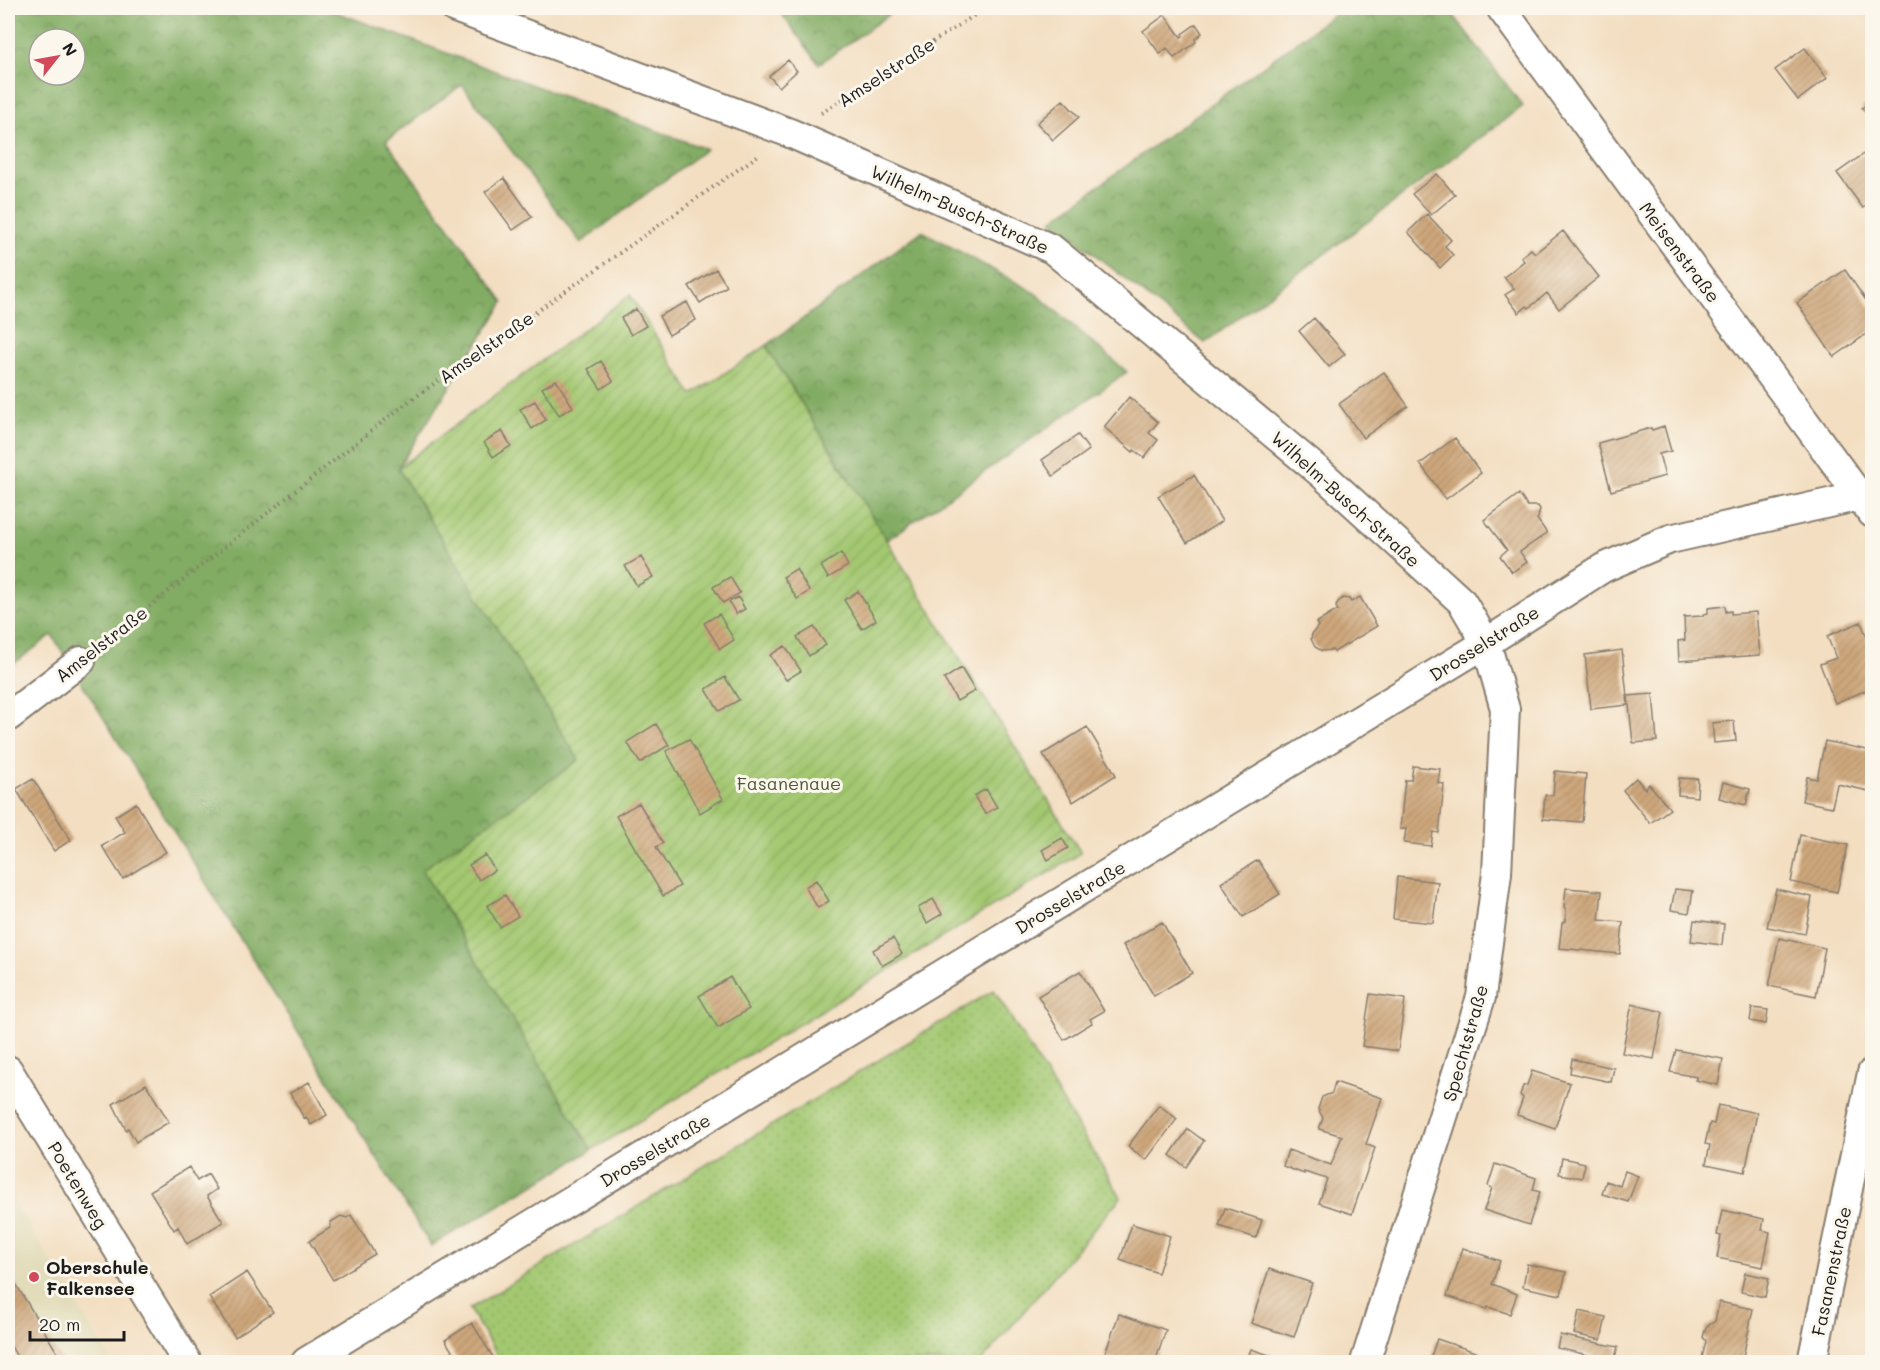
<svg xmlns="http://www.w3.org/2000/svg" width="1880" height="1370" viewBox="0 0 1880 1370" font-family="Mali,sans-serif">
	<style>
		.built { fill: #e2dcba }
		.grass { fill: url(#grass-dots); stroke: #607246; stroke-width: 1.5 }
		.forest { fill: url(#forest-crowns); stroke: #4f6440; stroke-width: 1.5; fill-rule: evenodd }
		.garden { fill: url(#garden-furrows); stroke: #607246; stroke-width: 1.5 }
		.building { fill: url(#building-hatch) }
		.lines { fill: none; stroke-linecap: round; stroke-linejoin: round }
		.minor-casing { stroke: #887d6e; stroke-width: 32 }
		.path { stroke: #887d6e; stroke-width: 4; stroke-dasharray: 1.5 4.5; stroke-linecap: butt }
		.minor { stroke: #fff; stroke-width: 28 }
		.poi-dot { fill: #d1495b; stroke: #fbf7ec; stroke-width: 2 }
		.labels { text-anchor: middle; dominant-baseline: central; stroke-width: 6; stroke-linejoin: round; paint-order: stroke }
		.street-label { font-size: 18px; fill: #1c1c1c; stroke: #fbf7ec }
		.park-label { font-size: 18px; fill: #4b583a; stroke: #fbf7ec }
		.poi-label { font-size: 18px; font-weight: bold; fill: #1c1c1c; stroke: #fbf7ec; text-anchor: start }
	</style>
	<defs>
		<pattern id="grass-dots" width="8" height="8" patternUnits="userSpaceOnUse" patternTransform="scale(1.5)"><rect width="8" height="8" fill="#a3c871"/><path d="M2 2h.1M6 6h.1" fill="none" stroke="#8cab61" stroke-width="1.8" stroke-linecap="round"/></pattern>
		<pattern id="forest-crowns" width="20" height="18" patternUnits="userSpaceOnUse" patternTransform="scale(1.5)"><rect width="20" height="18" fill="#82ac63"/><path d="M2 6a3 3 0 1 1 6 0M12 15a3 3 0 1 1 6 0" fill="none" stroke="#6a8b51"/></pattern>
		<pattern id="garden-furrows" width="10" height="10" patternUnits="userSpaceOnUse" patternTransform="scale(1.5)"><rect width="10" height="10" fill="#a3c871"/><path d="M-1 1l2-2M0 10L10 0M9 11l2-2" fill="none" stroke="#8cab61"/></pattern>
		<pattern id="building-hatch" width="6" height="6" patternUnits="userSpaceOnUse" patternTransform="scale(1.5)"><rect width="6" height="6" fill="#cea77c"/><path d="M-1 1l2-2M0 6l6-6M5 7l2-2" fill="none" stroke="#b08f6b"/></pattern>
	</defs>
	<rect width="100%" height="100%" fill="#fbf7ec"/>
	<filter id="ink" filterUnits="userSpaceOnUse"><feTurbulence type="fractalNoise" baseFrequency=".0167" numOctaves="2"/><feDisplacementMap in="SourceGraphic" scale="12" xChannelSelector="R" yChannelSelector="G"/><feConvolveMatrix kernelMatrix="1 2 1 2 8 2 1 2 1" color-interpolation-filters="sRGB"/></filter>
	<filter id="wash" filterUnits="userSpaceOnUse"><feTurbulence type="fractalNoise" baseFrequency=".008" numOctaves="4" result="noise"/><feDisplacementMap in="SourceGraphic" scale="24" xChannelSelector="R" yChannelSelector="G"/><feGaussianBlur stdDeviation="1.35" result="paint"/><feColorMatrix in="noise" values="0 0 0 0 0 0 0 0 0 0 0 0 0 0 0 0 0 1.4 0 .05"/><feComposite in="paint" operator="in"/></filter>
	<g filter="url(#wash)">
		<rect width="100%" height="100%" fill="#f3dec1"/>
		<path class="built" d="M8,1191L112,1362H8Z"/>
		<path class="grass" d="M994,990L1121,1197L981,1362H501L469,1309Z"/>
		<path class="forest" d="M8,8H325L706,149L581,243L462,85L386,141L504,302L398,468L579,760L422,870L592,1150L431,1246L52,635L8,668ZM39,39H75V75H39Z
			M777,8H898L819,64Z
			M1343,8H1448L1523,106L1205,343L1052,220Z
			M922,231L1034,292L1127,372L887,540L766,346Z"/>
		<path class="garden" d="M630,295L692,395L766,346L1081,853L592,1150L422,870L579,760L398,468Z"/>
		<g id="blocks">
			<path class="building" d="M1165,15L1181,37L1183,36L1182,34L1196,24L1202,33L1195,39L1196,42L1174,58L1167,48L1160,54L1143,31Z
				M1805,48L1827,78L1798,100L1775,70Z
				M788,60L797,71L779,87L769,76Z
				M1063,100L1079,117L1053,140L1037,123Z
				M1872,100V121L1862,108Z
				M1872,148V201L1863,208L1837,173Z
				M1437,174L1455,195L1431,215L1412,194Z
				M504,178L532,217L513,230L485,192Z
				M1427,214L1451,240L1445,246L1453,255L1440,268L1408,232Z
				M1563,231L1599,277L1559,309L1547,293L1529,308L1527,306L1519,313L1505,295L1514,289L1504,277L1524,261L1521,257L1531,249L1535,253Z
				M716,269L727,286L700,303L689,286Z
				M1845,270L1872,309V330L1834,357L1797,303Z
				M687,302L696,320L669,335L659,316Z
				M636,309L646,326L631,335L621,318Z
				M1314,318L1345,354L1329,367L1299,331Z
				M601,361L613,381L601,389L588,369Z
				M1384,372L1408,406L1363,438L1339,404Z
				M556,380L573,407L559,415L542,388Z
				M1129,397L1158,422L1149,433L1158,440L1144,458L1134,450L1133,452L1104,427Z
				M535,401L546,420L532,429L520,409Z
				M1664,426L1671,451L1659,454L1665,476L1611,491L1598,443L1651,428L1652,430Z
				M502,431L511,446L493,457L484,442Z
				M1078,435L1089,450L1053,476L1042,460Z
				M1455,438L1481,473L1446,499L1420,464Z
				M1194,475L1222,521L1187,543L1158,496Z
				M1519,494L1527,506H1538L1540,509L1538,518L1537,519L1547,533L1520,552L1527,562L1512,572L1500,556L1507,550L1484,520Z
				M841,553L848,566L828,578L821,566Z
				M641,557L653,577L637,586L625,566Z
				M796,569L809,591L797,599L783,577Z
				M730,577L740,593L723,603L713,587Z
				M858,591L876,620L862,629L844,600Z
				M738,597L745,609L736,614L729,602Z
				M1360,597L1377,626L1334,652L1332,650L1322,651L1315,647L1311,639L1312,634L1318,626L1316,623L1338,610L1336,607L1338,602L1343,598L1349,599L1351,602Z
				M1725,606L1726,612L1731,611V614L1756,612L1760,655L1679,661L1678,641L1685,640L1684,617L1703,616V614L1708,613V608Z
				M719,614L734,640L720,649L704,623Z
				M1861,622L1872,651V688L1835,703L1820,664L1836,658L1827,636Z
				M814,627L826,645L809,656L797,637Z
				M785,646L801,671L786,680L770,655Z
				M1622,650L1628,705L1591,709L1585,655Z
				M961,668L975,691L957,701L944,679Z
				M725,677L739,700L719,711L706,689Z
				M1653,694L1657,741L1633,743L1628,696Z
				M1734,721L1736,741L1714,743L1712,723Z
				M656,724L669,745L640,763L627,742Z
				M1087,727L1116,775L1073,802L1043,754Z
				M689,739L723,799L700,813L666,751Z
				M1825,741L1872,751V775L1869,791L1837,784L1832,807L1802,801L1807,777L1817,779Z
				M1413,766L1440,769L1438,783L1444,784L1439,833L1433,832L1431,846L1404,843L1406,829H1400L1405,780H1411Z
				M1555,771L1586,774L1582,822L1543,819L1545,795H1553Z
				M1636,778L1645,789L1649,784L1670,809L1650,823L1623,790Z
				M1679,778L1698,779L1697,797L1678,795Z
				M33,779L71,840L54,851L16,789Z
				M1723,782L1750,789L1746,805L1719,798Z
				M986,789L997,807L985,814L974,796Z
				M136,803L166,852L123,879L102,846L125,832L115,816Z
				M639,803L663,843L656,847L680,886L663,896L616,816Z
				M1800,835L1848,845L1837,892L1791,882Z
				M1062,838L1068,848L1048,860L1042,850Z
				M485,855L495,870L479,880L469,865Z
				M1258,860L1280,894L1243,917L1221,883Z
				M1397,877L1438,882L1433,923L1393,919Z
				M816,880L829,901L818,908L805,887Z
				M1566,888L1602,891L1599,920L1623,922L1620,954L1559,948L1562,923L1565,921L1566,910L1564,907Z
				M1675,889L1693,891L1689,913L1671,910Z
				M1776,889L1812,897L1805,934L1767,927Z
				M505,895L518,916L500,927L487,906Z
				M933,899L942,914L927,923L918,908Z
				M1694,920L1724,924L1722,945L1691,941Z
				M1162,922L1192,973L1154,996L1123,945Z
				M893,938L902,954L882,966L873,950Z
				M1779,938L1825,948L1816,996L1769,986Z
				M1080,971L1104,1011L1090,1019L1092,1023L1064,1040L1038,996Z
				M730,977L749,1009L718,1028L699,996Z
				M1370,994L1405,999L1398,1051L1362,1046Z
				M1632,1004L1663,1012L1654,1059L1622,1053Z
				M1752,1008L1768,1010L1766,1024L1750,1021Z
				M1676,1050L1723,1059L1718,1085L1695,1080L1697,1077L1670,1072Z
				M1572,1059L1614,1068L1611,1082L1570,1073Z
				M1532,1071L1570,1083L1555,1128L1517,1115L1523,1098L1520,1095L1523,1086L1527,1085Z
				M309,1082L327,1115L311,1125L306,1117L304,1118L290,1093Z
				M1335,1082L1382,1098L1366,1144L1375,1148L1352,1214L1319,1203L1327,1179L1304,1172V1174L1283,1166L1288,1150L1331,1165L1342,1136L1319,1129L1323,1118L1318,1109L1322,1097L1332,1093Z
				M146,1084L169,1122L136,1142L128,1128L126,1130L113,1104Z
				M1159,1105L1177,1119L1146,1160L1128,1146Z
				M1718,1105L1757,1113L1745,1172L1706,1164L1710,1145L1705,1144L1710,1123L1714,1124Z
				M1188,1129L1204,1141L1186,1167L1170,1155Z
				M1562,1158L1585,1163L1582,1178L1559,1174Z
				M1495,1164L1536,1178L1533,1190L1540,1192L1529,1225L1484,1210L1492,1188L1488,1186Z
				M189,1167L197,1181L208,1174L217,1189L207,1196L223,1222L187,1244L178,1227L174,1230L150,1191Z
				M1625,1171L1638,1176L1628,1202L1602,1194L1606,1181L1620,1186Z
				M1225,1208L1262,1220L1256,1238L1219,1226Z
				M1722,1210L1764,1219L1762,1230L1770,1232L1763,1267L1717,1258L1721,1236L1717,1235Z
				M351,1215L375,1254L333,1280L309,1241L330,1228L331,1222L341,1216L347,1218Z
				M1132,1224L1170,1236L1158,1273L1120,1260Z
				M1463,1248L1500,1261L1492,1284L1517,1294L1510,1314L1488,1307L1487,1309L1447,1296Z
				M1527,1264L1566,1272L1561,1295L1523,1287Z
				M1269,1269L1312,1283L1294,1337L1251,1323Z
				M8,1271L63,1362H20L8,1341Z
				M247,1272L273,1312L235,1337L209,1297Z
				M1745,1273L1769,1278L1765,1297L1741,1292Z
				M1719,1302L1753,1309L1742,1362H1701L1706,1341L1703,1337L1706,1327L1715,1321Z
				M1579,1311L1606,1317L1601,1340L1574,1334Z
				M1119,1314L1166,1330L1155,1362H1124L1104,1356Z
				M472,1323L496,1362H459L445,1340Z
				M1560,1335L1618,1347L1614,1361L1557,1348Z
				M1437,1339L1478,1353L1475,1362H1429Z
				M1251,1349L1290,1362H1246Z"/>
		</g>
	</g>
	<g filter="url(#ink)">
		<use href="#blocks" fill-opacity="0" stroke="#887d6e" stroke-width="1.5"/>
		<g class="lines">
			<defs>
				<path id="minor" d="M455,8L790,133L1052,249L1322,474L1462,602L1486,643L1505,709L1497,873L1481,997L1365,1362
					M1501,8L1872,513
					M8,717L81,661
					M8,1070L187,1362
					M306,1362L1486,643L1603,568L1670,539L1860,496
					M1812,1362L1872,1073"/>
			</defs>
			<use href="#minor" class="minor-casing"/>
			<path class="path" d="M821,113L986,8
				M102,644L404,405L760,154"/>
			<use href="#minor" class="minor"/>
		</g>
	</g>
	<circle class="poi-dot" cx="34" cy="1277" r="6"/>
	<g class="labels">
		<g class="street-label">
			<text transform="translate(886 72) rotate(-33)">Amselstraße</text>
			<text transform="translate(960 209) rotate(24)">Wilhelm-Busch-Straße</text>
			<text transform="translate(1680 252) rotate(53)">Meisenstraße</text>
			<text transform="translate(486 347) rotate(-35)">Amselstraße</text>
			<text transform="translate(1346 499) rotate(42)">Wilhelm-Busch-Straße</text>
			<text transform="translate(1484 643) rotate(-32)">Drosselstraße</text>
			<text transform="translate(101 644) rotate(-38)">Amselstraße</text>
			<text transform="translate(1070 897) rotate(-31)">Drosselstraße</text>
			<text transform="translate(1465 1043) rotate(-74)">Spechtstraße</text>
			<text transform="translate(655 1150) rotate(-31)">Drosselstraße</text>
			<text transform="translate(78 1185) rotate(59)">Poetenweg</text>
			<text transform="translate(1831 1271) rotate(-78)">Fasanenstraße</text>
		</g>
		<g class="park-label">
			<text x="789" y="783">Fasanenaue</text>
		</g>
		<g class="poi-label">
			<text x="46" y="1267">Oberschule<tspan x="46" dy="21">Falkensee</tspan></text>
		</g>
	</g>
	<rect width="1880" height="1370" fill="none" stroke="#fbf7ec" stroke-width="30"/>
	<g transform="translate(57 57) rotate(59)"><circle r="28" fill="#fbf7ec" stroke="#a29f99" stroke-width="1.5"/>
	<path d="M0-4.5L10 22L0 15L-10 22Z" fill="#d1495b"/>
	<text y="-9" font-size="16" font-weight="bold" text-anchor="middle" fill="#1c1c1c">N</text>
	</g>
	<path d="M30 1331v9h94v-9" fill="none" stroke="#1c1c1c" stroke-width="3"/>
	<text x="39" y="1331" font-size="18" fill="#1c1c1c" stroke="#fbf7ec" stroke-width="4.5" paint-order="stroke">20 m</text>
</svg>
